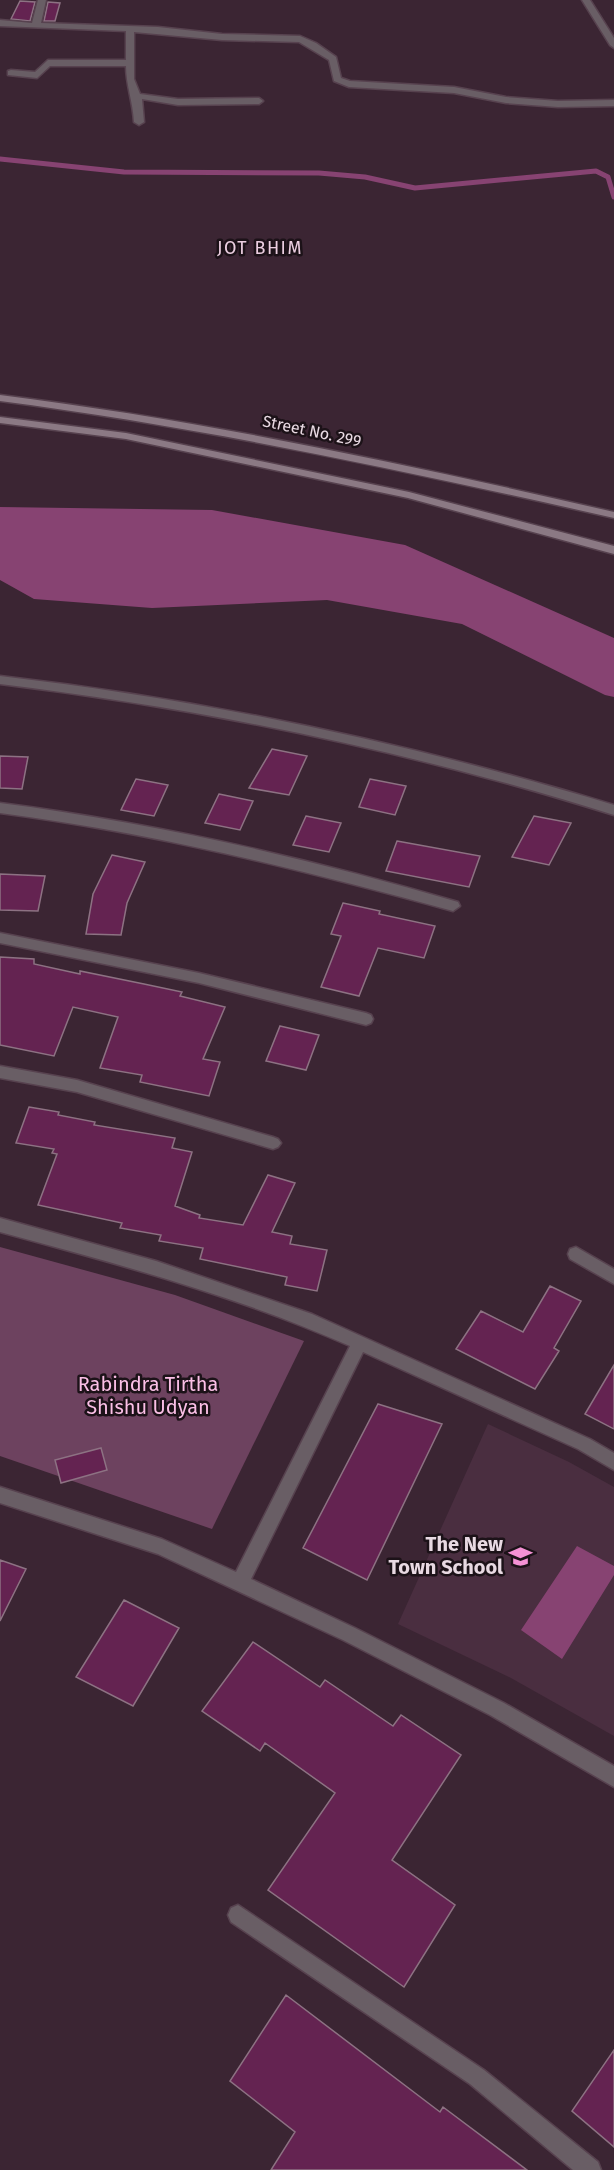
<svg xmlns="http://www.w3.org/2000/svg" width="614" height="2170" viewBox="0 0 614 2170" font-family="'Fira Sans',sans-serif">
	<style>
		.built { fill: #4a2e40 }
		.green { fill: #6d425f }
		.water { fill: #874372 }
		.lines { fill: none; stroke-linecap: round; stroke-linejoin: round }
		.stream { stroke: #874372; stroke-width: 5 }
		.building { fill: #642351; stroke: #8d7283; stroke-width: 1.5 }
		.street-casing { stroke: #57424f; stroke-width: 3 }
		.secondary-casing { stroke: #57424f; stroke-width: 3 }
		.street { fill: #695e65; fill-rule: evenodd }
		.secondary { fill: #8b7984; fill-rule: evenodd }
		.labels { text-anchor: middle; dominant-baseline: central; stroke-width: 5; stroke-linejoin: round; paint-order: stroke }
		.far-street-label { font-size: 16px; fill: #e8d9e2; stroke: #1c1218 }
		.far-neighbourhood-label { font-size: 18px; letter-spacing: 1.5px; fill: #ebcee0; stroke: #1c1218 }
		.park-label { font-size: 20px; fill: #fbbfe6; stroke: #1c1218 }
		.poi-label { font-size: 20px; font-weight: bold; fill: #e8d9e2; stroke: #1c1218; text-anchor: end }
	</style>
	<rect width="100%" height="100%" fill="#3b2533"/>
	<path class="built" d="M488,1424L569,1462L614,1487V1736L511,1678L398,1624Z"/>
	<path class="green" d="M0,1247L175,1295L304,1341L212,1529L0,1456Z"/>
	<path class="water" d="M0,507L212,510L405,545L614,638V697L605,695L462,624L327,600L152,608L34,599L0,580Z
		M577,1546L614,1566V1575L562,1659L521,1630Z"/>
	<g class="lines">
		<path class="stream" d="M0,159L124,172L319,173L365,177L415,188L596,171L608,177L614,197"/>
	</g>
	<path class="building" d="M20,1L35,2L30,21L11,19Z
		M48,2L60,3L55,21H44Z
		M272,749L307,756L289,795L249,788Z
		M0,756L28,757L22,789L0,788Z
		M136,779L168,785L154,816L121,810Z
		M370,779L406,786L395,815L359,807Z
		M219,794L253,801L240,830L205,823Z
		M306,816L341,823L329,852L293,845Z
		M534,816L571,823L549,865L512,857Z
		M397,841L480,856L469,887L386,871Z
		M112,855L145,862L127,903L121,935L86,934L93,894Z
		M0,874L45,876L38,911L0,910Z
		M343,903L380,911L379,914L435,926L424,958L378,948L359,996L321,987L341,936L331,934Z
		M0,957L34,959V964L80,974V971L144,984L182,992L180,996L225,1007L203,1059L220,1062L209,1096L140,1082L142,1075L100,1068L118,1017L73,1007L54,1056L0,1045Z
		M280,1026L319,1035L306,1070L266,1061Z
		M29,1107L59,1112L58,1115L95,1122L94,1125L175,1138L172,1148L192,1152L175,1206L200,1215L199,1218L243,1225L268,1175L295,1183L272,1232L292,1236L290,1244L327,1250L317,1291L285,1285L287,1277L200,1259L203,1248L159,1241L161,1235L120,1228L122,1223L38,1205L57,1154L52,1153L54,1149L16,1143Z
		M550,1286L581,1301L554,1348L559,1351L535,1389L456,1349L481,1311L523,1332Z
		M614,1365V1429L585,1414Z
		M378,1404L442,1424L367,1580L303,1548Z
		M101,1448L107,1470L61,1483L55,1460Z
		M0,1560L26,1569L0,1621Z
		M124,1600L179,1628L133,1706L76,1677Z
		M253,1642L320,1687L325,1680L393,1726L401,1715L461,1755L392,1860L455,1905L404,1987L268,1890L335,1793L265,1743L260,1751L202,1711Z
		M286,1995L440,2112L443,2107L527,2170H271L295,2132L230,2081Z
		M614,2050V2147L572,2111Z"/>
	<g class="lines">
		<defs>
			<path id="street" d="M38,0H46L41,23L158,27L222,34L300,36L316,43L336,57L341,78L350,81L454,87L506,97L558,101L614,100V106L558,107L506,103L454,93L349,87L334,81L329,60L299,42L222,40L134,32V79L140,94L178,99L259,98L263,101L259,104L178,105L142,99L144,122L139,125L134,122C133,102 126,85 126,66H50L37,78L8,75V71L11,70L35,72L48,60H126V31L0,26V20L32,23Z
				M582,0H590L614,38V48L610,45Z
				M0,676C207,700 414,744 614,805V815C572,802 530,789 487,778C328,735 164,704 0,684Z
				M0,803C155,823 308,858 458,902L460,906L453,911C303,870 154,833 0,813Z
				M0,933L199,973L366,1013L371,1015L373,1019L371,1023L366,1025L199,983L0,943Z
				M0,1066L77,1080L273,1137L278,1139L281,1143L278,1147L273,1149L77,1092L0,1078Z
				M0,1218L156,1261L312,1314L590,1439L614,1453V1470L578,1449L363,1352L251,1579L355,1628L504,1703L614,1766V1787L490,1715L343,1640L158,1554L0,1503V1487L162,1539L236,1572L350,1346C237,1296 118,1264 0,1232Z
				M576,1247L614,1269V1284L570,1259L568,1254L570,1249Z
				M238,1905L484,2070L598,2162L601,2170H573L470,2084L231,1922L228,1915L231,1908Z"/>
			<path id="secondary" d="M0,395C207,421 410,465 614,512V518C411,472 207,428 0,401Z
				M0,417L126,433L409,492L614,546V554L408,498L126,439L0,423Z"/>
		</defs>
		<use href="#street" class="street-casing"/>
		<use href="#secondary" class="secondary-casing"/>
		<use href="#street" class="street"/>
		<use href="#secondary" class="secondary"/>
	</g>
	<defs>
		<symbol id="school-bare" viewBox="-9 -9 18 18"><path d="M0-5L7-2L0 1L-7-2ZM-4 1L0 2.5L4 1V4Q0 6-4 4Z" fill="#f491d4" stroke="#1c1218" stroke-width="2.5" paint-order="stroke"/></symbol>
	</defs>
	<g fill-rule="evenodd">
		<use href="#school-bare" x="504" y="1540" width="33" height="33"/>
	</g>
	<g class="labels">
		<g class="far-street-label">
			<text transform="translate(312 431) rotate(12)">Street No. 299</text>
		</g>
		<g class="far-neighbourhood-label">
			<text x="260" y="248">JOT BHIM</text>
		</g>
		<g class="park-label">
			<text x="148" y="1384">Rabindra Tirtha<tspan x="148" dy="23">Shishu Udyan</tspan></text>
		</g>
		<g class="poi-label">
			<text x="503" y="1544">The New<tspan x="503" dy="23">Town School</tspan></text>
		</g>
	</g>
</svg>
